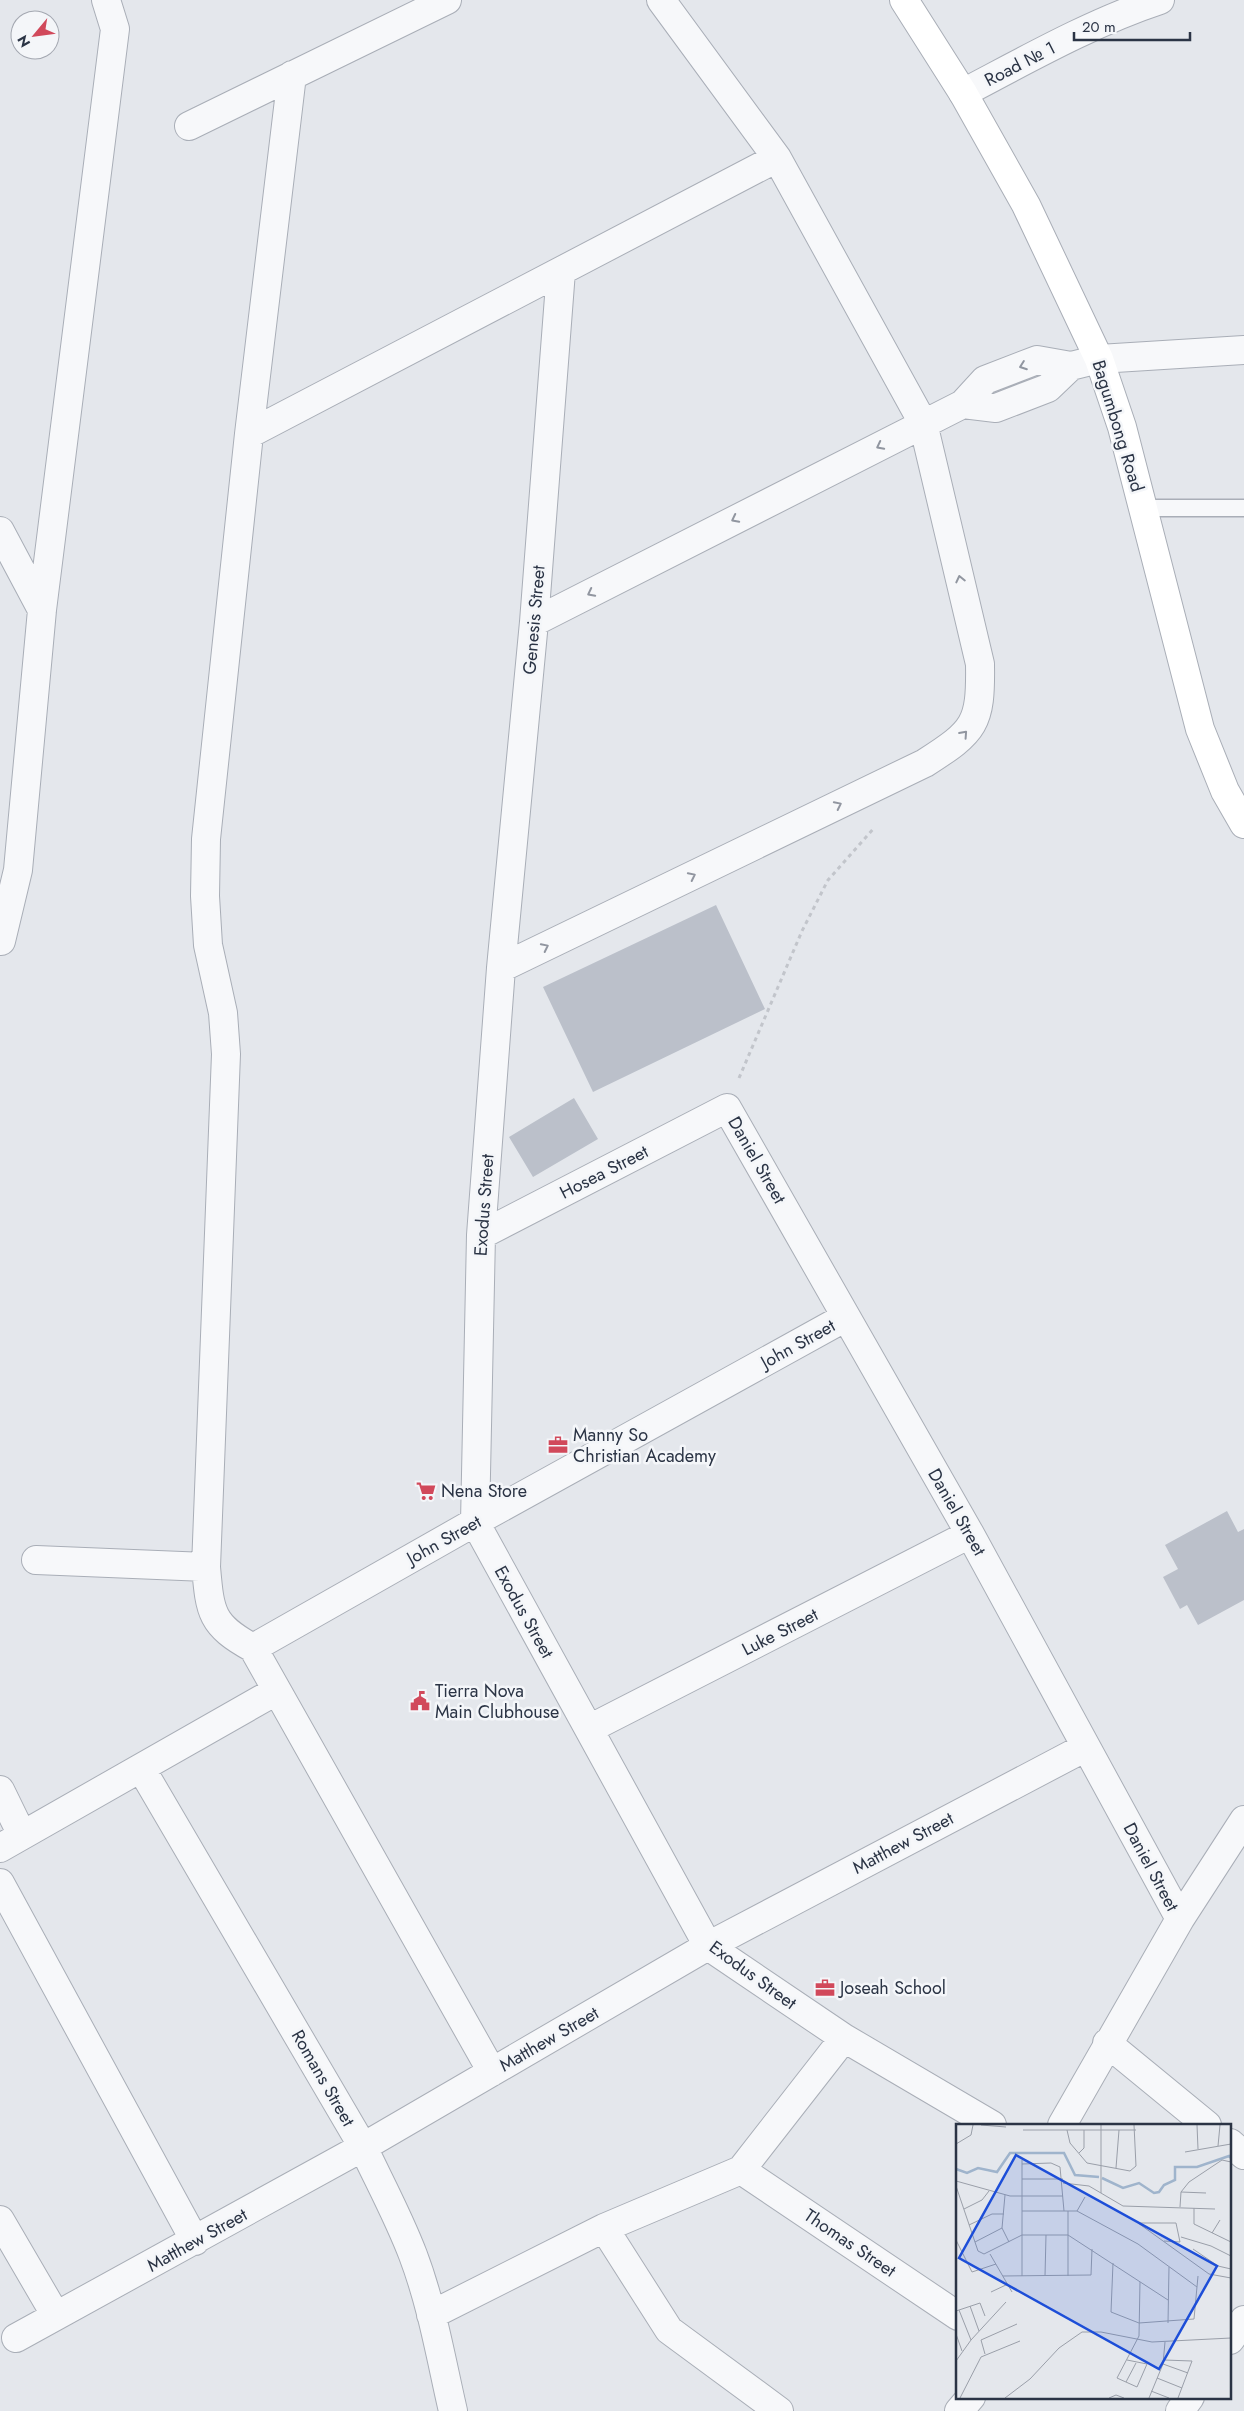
<svg xmlns="http://www.w3.org/2000/svg" width="1244" height="2411" viewBox="0 0 1244 2411" font-family="Jost,sans-serif">
	<style>
		.building { fill: #bbc0ca }
		.lines { fill: none; stroke-linecap: round; stroke-linejoin: round }
		.service-casing { stroke: #a9aeb7; stroke-width: 19 }
		.minor-casing { stroke: #a9aeb7; stroke-width: 30 }
		.secondary-casing { stroke: #a9aeb7; stroke-width: 30 }
		.path { stroke: #c2c5cb; stroke-width: 3; stroke-dasharray: 4 4; stroke-linecap: butt }
		.service { stroke: #f7f8fa; stroke-width: 16 }
		.minor { stroke: #f7f8fa; stroke-width: 28 }
		.secondary { stroke: #fff; stroke-width: 28 }
		.oneway { stroke: #9196a0 }
		.labels { text-anchor: middle; dominant-baseline: central; stroke-width: 5; stroke-linejoin: round; paint-order: stroke }
		.street-label { font-size: 18px; fill: #2b3445; stroke: #f4f6f9 }
		.poi-label { font-size: 18px; fill: #2b3445; stroke: #f4f6f9; text-anchor: start }
		.inset-river { fill: none; stroke: #9fb4cc; stroke-width: 2.5 }
		.inset-road { fill: none; stroke: #9a9fa9; stroke-width: 1 }
		.view { fill: #1d4ed8; fill-opacity: 0.15; stroke: #1d4ed8; stroke-width: 2.5 }
		.inset-edge { fill: none; stroke: #2b3445; stroke-width: 2.5 }
	</style>
	<rect width="100%" height="100%" fill="#e4e7ec"/>
	<path class="building" d="M716,905L765,1009L593,1092L543,987Z
		M574,1098L598,1139L533,1177L509,1137Z
		M1227,1511L1238,1532L1244,1529V1600L1198,1625L1187,1605L1180,1609L1163,1577L1178,1569L1165,1545Z"/>
	<g class="lines">
		<defs>
			<path id="service" d="M1143,508H1244"/>
			<path id="minor" d="M292,75L249,434L206,839L205,896L208,945L223,1013L226,1054L206,1567C210,1613 211,1625 253,1648L492,2072
				M963,93C1026,60 1093,22 1160,0
				M189,126L447,0
				M561,271L534,622L501,968L481,1235L475,1522L708,1946L844,2038L992,2125
				M963,404L996,408L1048,388L1071,366
				M249,434L777,158
				M0,531L42,610
				M534,622L963,404L985,380L1037,360L1071,366L1099,359L1244,350
				M1,941L18,870L42,610L115,29L106,0
				M501,968L925,763C975,731 981,724 980,664L923,423L777,158L661,0
				M481,1235L727,1108L970,1534L1180,1919
				M36,1560L206,1567
				M253,1648L475,1522L846,1317
				M589,1729L970,1534
				M141,1768L363,2147C380,2183 399,2218 413,2255C432,2305 441,2359 453,2411
				M0,1790L22,1835
				M0,1848L276,1691
				M0,1883L195,2241
				M1107,2043L1207,2125
				M1062,2125L1180,1919L1244,1820
				M1230,2143L1244,2155
				M741,2170L958,2316
				M0,2220L56,2316
				M604,2228L669,2330L779,2411
				M431,2315L604,2228L741,2170L844,2038
				M16,2338L363,2147L708,1946L1086,1747
				M1230,2340L1244,2320
				M959,2411L971,2397
				M1180,2411L1190,2397"/>
			<path id="secondary" d="M904,0L963,93L1026,205L1099,359L1122,427L1200,729L1225,791L1244,824"/>
		</defs>
		<use href="#service" class="service-casing"/>
		<use href="#minor" class="minor-casing"/>
		<use href="#secondary" class="secondary-casing"/>
		<path class="path" d="M739,1078L802,931L828,880L874,828"/>
		<use href="#service" class="service"/>
		<use href="#minor" class="minor"/>
		<use href="#secondary" class="secondary"/>
	</g>
	<defs><path id="oneway-chevron" d="M-2-3.5L2.5 0L-2 3.5" fill="none" stroke-width="1.6" stroke-linecap="round" stroke-linejoin="round" transform="scale(1.25)"/></defs>
	<g class="oneway">
		<use href="#oneway-chevron" transform="translate(1023 366) rotate(160)"/>
		<use href="#oneway-chevron" transform="translate(880 446) rotate(153)"/>
		<use href="#oneway-chevron" transform="translate(735 519) rotate(153)"/>
		<use href="#oneway-chevron" transform="translate(960 579) rotate(-103)"/>
		<use href="#oneway-chevron" transform="translate(591 593) rotate(153)"/>
		<use href="#oneway-chevron" transform="translate(964 734) rotate(-48)"/>
		<use href="#oneway-chevron" transform="translate(838 805) rotate(-26)"/>
		<use href="#oneway-chevron" transform="translate(692 876) rotate(-26)"/>
		<use href="#oneway-chevron" transform="translate(545 947) rotate(-26)"/>
	</g>
	<defs>
		<symbol id="office-bare" viewBox="-9 -9 18 18"><path d="M-6-3h4V-5.5h4V-3h4V5H-6ZM-1-4.5V-3h2v-1.5ZM-6 0V1H6V0Z" fill="#d1495b" stroke="#f4f6f9" stroke-width="2.5" paint-order="stroke"/></symbol>
		<symbol id="supermarket-bare" viewBox="-9 -9 18 18"><path d="M-6-5.5h2.5l.6 2H6L4.5 2H-2.5L-4.4-4H-6ZM-1.5 3.2a1.3 1.3 0 1 0 .1 0ZM3 3.2a1.3 1.3 0 1 0 .1 0Z" fill="#d1495b" stroke="#f4f6f9" stroke-width="2.5" paint-order="stroke"/></symbol>
		<symbol id="civic-bare" viewBox="-9 -9 18 18"><path d="M-.6-6.5H3V-4.5H.6V-3L4-1V1h2V6H-6V1h2V-1L-.6-3ZM-1.2 2.5V6h2.4V2.5Z" fill="#d1495b" stroke="#f4f6f9" stroke-width="2.5" paint-order="stroke"/></symbol>
	</defs>
	<g fill-rule="evenodd">
		<use href="#office-bare" x="544" y="1431" width="28" height="28"/>
		<use href="#supermarket-bare" x="412" y="1477" width="28" height="28"/>
		<use href="#civic-bare" x="406" y="1687" width="28" height="28"/>
		<use href="#office-bare" x="811" y="1974" width="28" height="28"/>
	</g>
	<g class="labels">
		<g class="street-label">
			<text transform="translate(1020 64) rotate(-27)">Road № 1</text>
			<text transform="translate(1118 426) rotate(73)">Bagumbong Road</text>
			<text transform="translate(534 620) rotate(-85)">Genesis Street</text>
			<text transform="translate(757 1160) rotate(60)">Daniel Street</text>
			<text transform="translate(604 1172) rotate(-27)">Hosea Street</text>
			<text transform="translate(484 1205) rotate(-86)">Exodus Street</text>
			<text transform="translate(798 1344) rotate(-29)">John Street</text>
			<text transform="translate(957 1512) rotate(60)">Daniel Street</text>
			<text transform="translate(444 1540) rotate(-29)">John Street</text>
			<text transform="translate(524 1612) rotate(61)">Exodus Street</text>
			<text transform="translate(780 1632) rotate(-27)">Luke Street</text>
			<text transform="translate(903 1843) rotate(-28)">Matthew Street</text>
			<text transform="translate(1151 1867) rotate(62)">Daniel Street</text>
			<text transform="translate(753 1975) rotate(36)">Exodus Street</text>
			<text transform="translate(549 2039) rotate(-30)">Matthew Street</text>
			<text transform="translate(323 2078) rotate(60)">Romans Street</text>
			<text transform="translate(197 2240) rotate(-29)">Matthew Street</text>
			<text transform="translate(850 2243) rotate(34)">Thomas Street</text>
		</g>
		<g class="poi-label">
			<text x="573" y="1435">Manny So<tspan x="573" dy="21">Christian Academy</tspan></text>
			<text x="441" y="1491">Nena Store</text>
			<text x="435" y="1691">Tierra Nova<tspan x="435" dy="21">Main Clubhouse</tspan></text>
			<text x="840" y="1988">Joseah School</text>
		</g>
	</g>
	<g transform="translate(956 2124)">
		<rect width="275" height="275" fill="#e4e7ec"/>
		<path class="inset-river" d="M0,45L11,49L22,44L41,48L54,29H108L119,51L143,53M146,54L167,64L183,59L198,69L203,68L208,61L219,56V43H241L273,32L275,34"/>
		<path class="inset-road" d="M25,1L50,3M241,1L242,25M67,6H180M111,6L114,19L131,39L174,47L180,42L178,1M0,20L15,11L17,1M262,22L264,1M229,28L275,20M123,29L128,24V6M66,40L95,39L104,43L108,87M160,44L163,6M66,55H107M0,57L54,72H107M107,59L133,62L167,82L259,85M0,62L22,127L28,130L66,111H112L212,176M225,68L250,69M145,69V1M49,71L46,104L53,118M224,83L225,68L233,58L266,36L275,38M238,84V100L275,118M8,85L26,76L33,67M66,87H121L182,120L241,163M112,87V152M121,87L129,73M182,99L253,150L275,154M182,99H220L224,118L208,117M13,101L36,90H48M256,109L264,96M225,113L255,122L275,132M0,116L16,148L40,140M19,118L46,104M237,125L262,142L275,145M34,130L56,168M157,139L155,188L183,199L238,195L242,152M47,152L135,151L136,125M66,152V36M89,152L90,111M35,168L52,160M14,182L23,207M0,187L24,179L29,192M212,199L213,143M0,210L6,227M15,216L50,178M29,230L25,216L61,200M171,236L191,240L181,263L161,254L183,212L184,158M208,236L236,237L222,274M0,237L15,216L3,186M207,240L232,249M201,254L226,264M170,258L180,239M195,267L213,274M4,274L25,233L64,217M49,274L74,255L103,224L126,208H145L196,218L275,214M153,274L160,271L168,274M193,274L207,240L209,218"/>
		<path class="view" d="M60,31L261,142L203,245L3,134Z"/>
		<rect width="275" height="275" class="inset-edge"/>
	</g>
	<g transform="translate(35 35) rotate(241)"><circle r="24" fill="#f4f6f9" stroke="#a4a8b1"/>
	<path d="M0-4L9 19L0 12L-9 19Z" fill="#d1495b"/>
	<text y="-8" font-size="14" font-weight="bold" text-anchor="middle" fill="#2b3445">N</text>
	</g>
	<path d="M1074 32v8h116v-8" fill="none" stroke="#2b3445" stroke-width="2.5"/>
	<text x="1082" y="32" font-size="15" fill="#2b3445" stroke="#f4f6f9" stroke-width="4" paint-order="stroke">20 m</text>
</svg>
